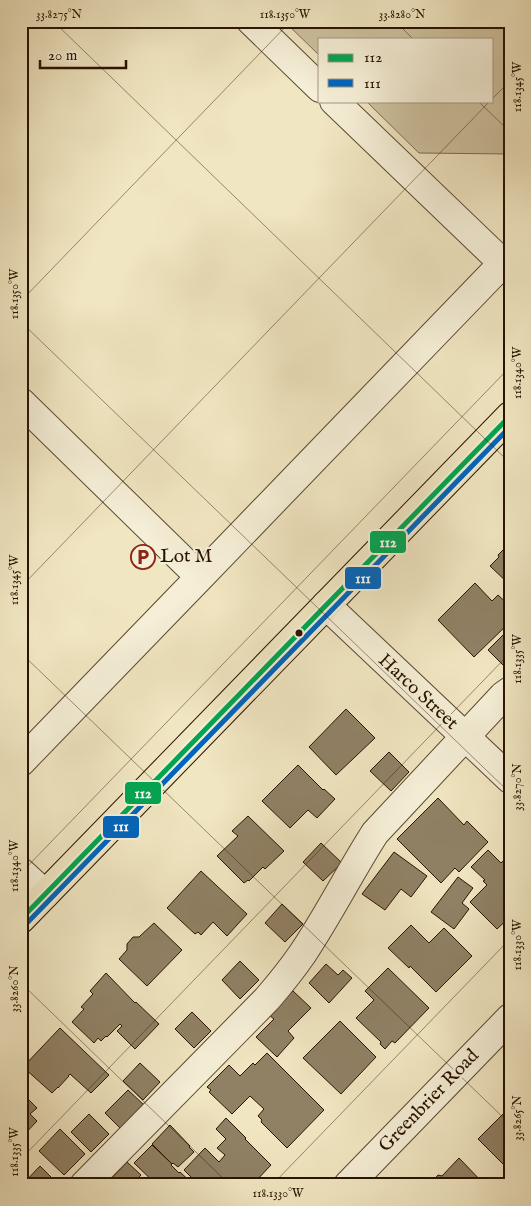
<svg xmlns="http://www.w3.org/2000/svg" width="531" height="1206" viewBox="0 0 531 1206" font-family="'IM FELL English',serif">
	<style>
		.green { fill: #cec2a0; stroke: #7c6a50 }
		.building { fill: #908165; stroke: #291301 }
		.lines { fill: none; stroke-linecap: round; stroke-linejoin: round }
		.minor-casing { stroke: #5b4831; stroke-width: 30 }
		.major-casing { stroke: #291301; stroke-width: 30 }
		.minor { stroke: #f5efd7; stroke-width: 28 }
		.major { stroke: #f0e6c1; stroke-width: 28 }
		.bus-1-casing { stroke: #f5efd7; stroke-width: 9 }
		.bus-2-casing { stroke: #f5efd7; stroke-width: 9 }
		.bus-1 { stroke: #00a651; stroke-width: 5 }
		.bus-2 { stroke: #0065bd; stroke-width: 5 }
		.ticks { fill: none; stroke: #291301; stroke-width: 1; stroke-opacity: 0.45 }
		.bus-dot { fill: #291301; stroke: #f5efd7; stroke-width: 2 }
		.labels { text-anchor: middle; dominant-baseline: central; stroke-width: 4.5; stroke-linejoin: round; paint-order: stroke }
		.poi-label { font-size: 19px; fill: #291301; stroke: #f5efd7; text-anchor: start }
		.street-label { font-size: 19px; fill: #291301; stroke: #f5efd7 }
		.line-badge { stroke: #f5efd7; stroke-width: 2 }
		.badge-label { font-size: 14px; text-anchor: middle; font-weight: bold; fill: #fff }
		.neatline { fill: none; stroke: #291301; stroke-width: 2 }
		.ticks-label { font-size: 12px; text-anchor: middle; fill: #291301 }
	</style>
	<rect width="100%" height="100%" fill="#f0e6c1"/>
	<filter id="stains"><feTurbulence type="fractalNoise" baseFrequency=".004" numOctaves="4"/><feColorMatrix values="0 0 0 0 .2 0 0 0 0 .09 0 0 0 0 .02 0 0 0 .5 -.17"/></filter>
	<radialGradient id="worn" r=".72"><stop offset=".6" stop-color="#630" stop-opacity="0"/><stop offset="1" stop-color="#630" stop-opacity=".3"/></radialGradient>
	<path class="green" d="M284,21H510V154L419,153L366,101H492V39H320V56Z"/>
	<path class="building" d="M510,546V585L490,566L499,557L498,555L505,548L506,549Z
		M475,583L492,601L498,595L510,606V622L474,657L438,620Z
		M506,632L510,636V668L508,670L488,650Z
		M346,709L375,738L336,775L309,747Z
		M389,752L409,772L391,791L370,771Z
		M298,765L323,790L324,789L335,799L317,818L308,810L290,828L262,801Z
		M438,798L464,825L467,821L488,842L459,872L455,868L441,883L397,839Z
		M248,816L284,851L265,869L263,867L249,881L248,880L244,883L217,856L238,836L232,831Z
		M321,843L342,863L323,881L303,862Z
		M488,850L501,863L510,854V917L497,929L470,902L487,885L483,881L485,880L471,867Z
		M394,852L427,876L411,897L401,889L385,910L362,894Z
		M201,871L247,914L227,936L213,922L201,935L198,932L195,934L167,908Z
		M458,877L473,888L462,903L469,909L454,929L431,912Z
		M282,904L303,924L285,942L265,923Z
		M154,923L182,950L147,986L119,959L127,950V944L133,937H139Z
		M411,925L429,943L444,928L472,956L436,992L410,966L409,968L388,948Z
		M240,961L259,980L240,999L222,980Z
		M326,964L338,975L343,970L352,978L329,1003L309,983Z
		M388,968L429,1008L395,1043L392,1041L385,1049L380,1044L381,1042L356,1018L374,1000L365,991Z
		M106,973L135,1003L136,1002L159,1024L135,1049L117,1031L122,1026L120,1024L107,1037L106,1036L101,1041L98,1038L94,1043L72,1022L84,1009L81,1007L93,994L90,991Z
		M293,991L311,1008L288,1031L294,1038L277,1057L256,1037L274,1019L269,1015Z
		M192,1012L211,1031L194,1048L175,1029Z
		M340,1021L376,1057L341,1094L303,1058Z
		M60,1028L109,1075L91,1093L70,1074L68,1076H69L58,1088V1087L52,1093L23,1067Z
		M267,1053L324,1110L287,1148L261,1122L262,1120L258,1116L264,1109L250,1096L232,1114L209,1092L211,1090L207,1087L229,1065L240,1076L253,1063L255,1065Z
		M140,1063L160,1082L143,1100L123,1081Z
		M128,1090L145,1106L122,1130L105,1113Z
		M21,1092L37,1108L30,1114L37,1121L23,1136L21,1134Z
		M510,1107V1163L506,1167L478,1139Z
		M89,1114L109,1134L91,1152L71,1132Z
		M226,1118L246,1138L245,1139L271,1165L255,1182L257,1184L256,1185H199L184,1170L205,1148L219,1162L225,1155L217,1148L226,1139L216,1129Z
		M170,1125L190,1146L189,1147L194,1152L178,1167L173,1163L172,1164L152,1144Z
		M60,1129L85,1154L64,1175L39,1151Z
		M152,1145L172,1164L171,1165L179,1173L180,1172L194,1185H157L134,1163Z
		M459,1158L484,1184L485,1183L487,1185H434L433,1181L438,1175L442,1176Z
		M127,1162L141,1175L132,1185H105Z
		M40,1166L59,1185H22Z"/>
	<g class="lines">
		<defs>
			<path id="minor" d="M251,21L320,88
				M334,101L510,270
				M21,402L200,577L503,263
				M326,605L510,779
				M21,762L200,577
				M21,872L45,894
				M84,1185L267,999C280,984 292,969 303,953C329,914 350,872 375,833L503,696L510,691
				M348,1185L510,1018"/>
			<path id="major" d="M21,919L510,416"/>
		</defs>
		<use href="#minor" class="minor-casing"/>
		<use href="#major" class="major-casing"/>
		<use href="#minor" class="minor"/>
		<use href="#major" class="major"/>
		<defs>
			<path id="bus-1" d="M21,919L510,416"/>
			<path id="bus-2" d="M26,924L510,427"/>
		</defs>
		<use href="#bus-1" class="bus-1-casing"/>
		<use href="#bus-2" class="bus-2-casing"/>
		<use href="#bus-1" class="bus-1"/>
		<use href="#bus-2" class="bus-2"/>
	</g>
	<path class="ticks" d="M53,21L510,463M395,21L413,39M492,99L510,81M478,101L510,132M21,301L291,21M21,322L510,793M21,587L490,101M21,653L510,1124M21,873L510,367M21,983L230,1185M21,1159L510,653M272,1185L510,939"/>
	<defs>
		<symbol id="parking-ring" viewBox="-11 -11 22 22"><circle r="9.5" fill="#f5efd7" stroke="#8f2418" stroke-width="1.5"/><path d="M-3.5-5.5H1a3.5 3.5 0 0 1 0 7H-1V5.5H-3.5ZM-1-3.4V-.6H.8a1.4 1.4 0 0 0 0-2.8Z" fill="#8f2418"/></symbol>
	</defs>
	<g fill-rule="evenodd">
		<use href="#parking-ring" x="129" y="543" width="28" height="28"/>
	</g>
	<circle class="bus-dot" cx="299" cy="633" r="4.5"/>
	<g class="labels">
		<g class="poi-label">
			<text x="160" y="557">Lot M</text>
		</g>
		<g class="street-label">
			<text transform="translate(418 692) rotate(43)">Harco Street</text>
			<text transform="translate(429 1101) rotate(-46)">Greenbrier Road</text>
		</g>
	</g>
	<g class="line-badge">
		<rect x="369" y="530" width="38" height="24" rx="5" fill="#00a651"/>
		<rect x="344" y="566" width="38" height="24" rx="5" fill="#0065bd"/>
		<rect x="124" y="781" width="38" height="24" rx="5" fill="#00a651"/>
		<rect x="102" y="815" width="38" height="24" rx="5" fill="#0065bd"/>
	</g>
	<g class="badge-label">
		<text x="388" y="547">112</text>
		<text x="363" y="583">111</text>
		<text x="143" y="798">112</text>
		<text x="121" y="831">111</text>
	</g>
	<rect width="531" height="1206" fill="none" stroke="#f0e6c1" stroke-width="55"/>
	<rect x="318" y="38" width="175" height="65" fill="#f5efd7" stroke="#a39781"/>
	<rect x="328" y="54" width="25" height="8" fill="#00a651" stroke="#a39781"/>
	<text x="364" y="62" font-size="15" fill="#291301">112</text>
	<rect x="328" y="79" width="25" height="8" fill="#0065bd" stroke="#a39781"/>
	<text x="364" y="88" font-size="15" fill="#291301">111</text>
	<path d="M40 60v8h86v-8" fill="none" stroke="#291301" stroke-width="2.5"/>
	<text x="48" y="60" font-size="15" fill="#291301" stroke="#f5efd7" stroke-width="4" paint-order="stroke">20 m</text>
	<rect x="28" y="28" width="476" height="1150" class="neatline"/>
	<g class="ticks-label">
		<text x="59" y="18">33.8275°N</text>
		<text x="285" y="18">118.1350°W</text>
		<text x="402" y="18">33.8280°N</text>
		<text transform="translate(517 87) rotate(-90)" y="4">118.1345°W</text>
		<text transform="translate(14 294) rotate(-90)" y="4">118.1350°W</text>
		<text transform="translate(517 373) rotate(-90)" y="4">118.1340°W</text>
		<text transform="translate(14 580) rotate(-90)" y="4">118.1345°W</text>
		<text transform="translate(517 659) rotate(-90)" y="4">118.1335°W</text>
		<text transform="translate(517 787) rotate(-90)" y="4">33.8270°N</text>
		<text transform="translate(14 866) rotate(-90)" y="4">118.1340°W</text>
		<text transform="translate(517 945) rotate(-90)" y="4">118.1330°W</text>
		<text transform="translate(14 989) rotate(-90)" y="4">33.8260°N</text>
		<text transform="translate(517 1118) rotate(-90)" y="4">33.8265°N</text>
		<text transform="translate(14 1152) rotate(-90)" y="4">118.1335°W</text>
		<text x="278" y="1197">118.1330°W</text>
	</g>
	<rect width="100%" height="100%" filter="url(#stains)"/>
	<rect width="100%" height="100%" fill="url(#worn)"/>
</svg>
